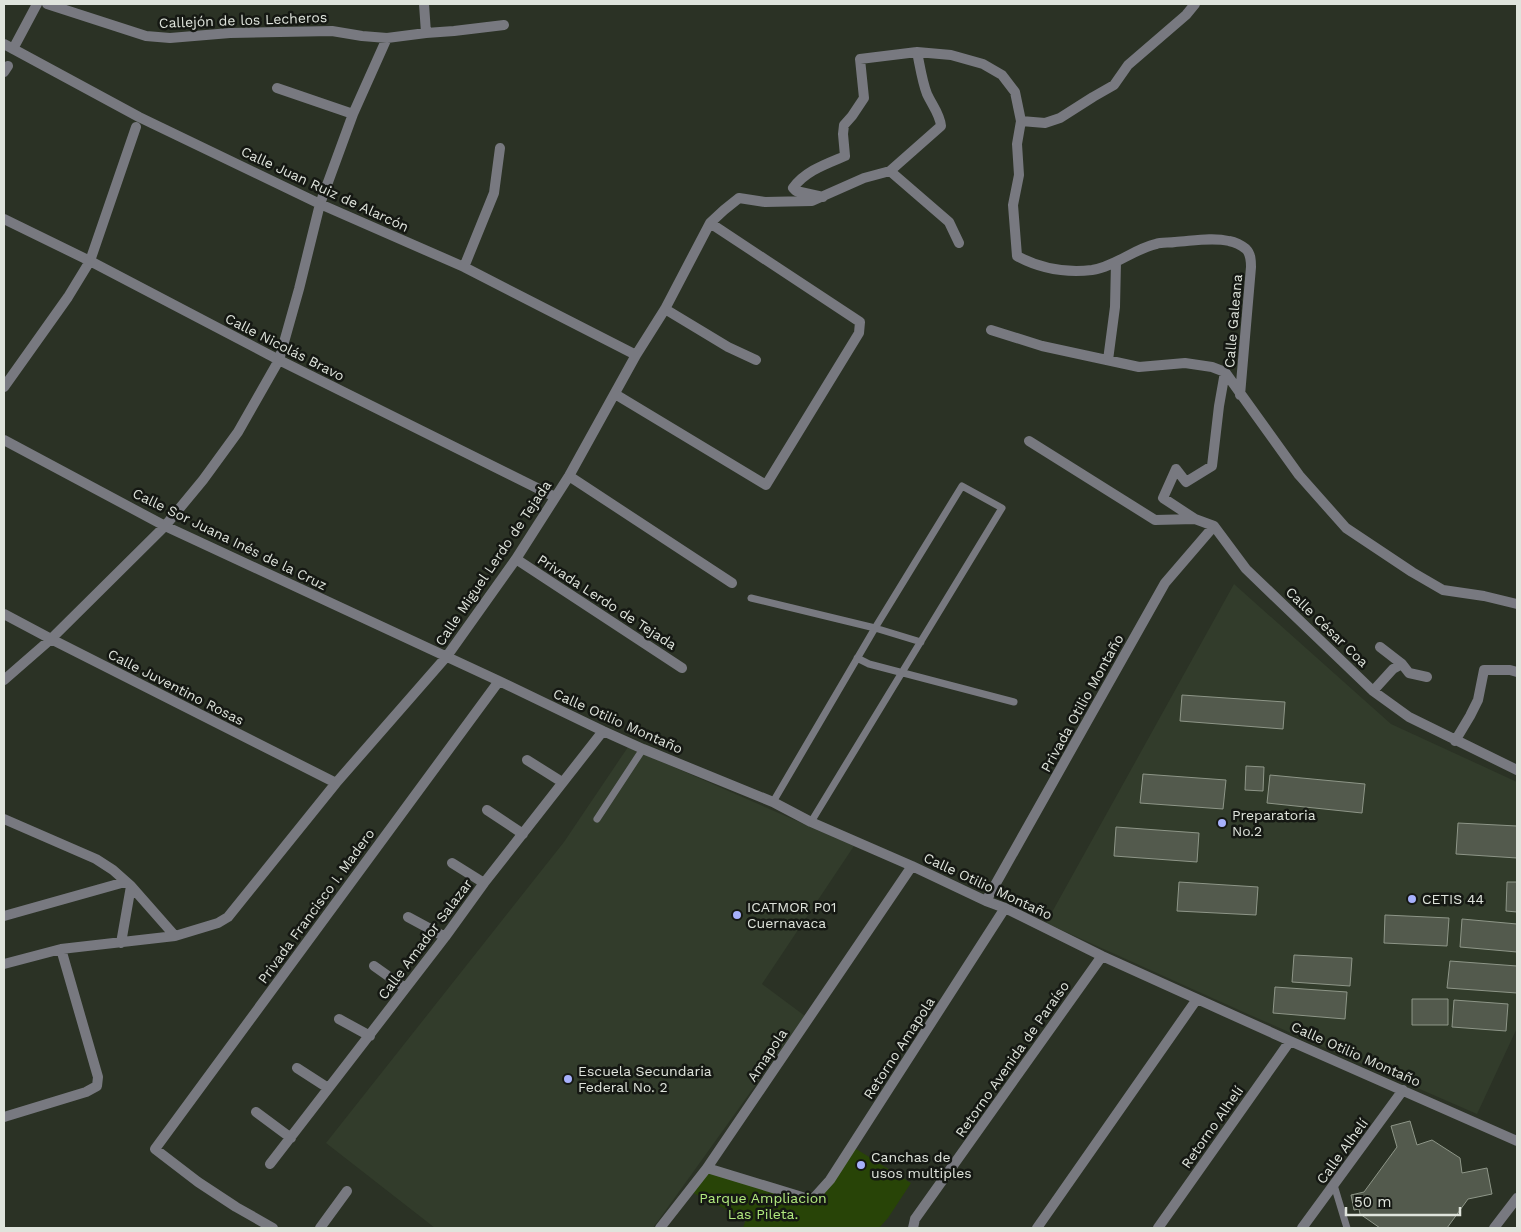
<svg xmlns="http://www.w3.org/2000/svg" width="1521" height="1232" viewBox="0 0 1521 1232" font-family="'Work Sans',sans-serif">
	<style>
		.built { fill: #323c2b }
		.green { fill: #284407 }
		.building { fill: #535a4d; stroke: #8e9688 }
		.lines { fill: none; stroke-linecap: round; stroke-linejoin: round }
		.lane { stroke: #787980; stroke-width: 7 }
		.street { stroke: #787980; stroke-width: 10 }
		.poi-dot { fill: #a7b1fc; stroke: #151813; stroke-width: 2 }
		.labels { text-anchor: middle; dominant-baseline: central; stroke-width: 5; stroke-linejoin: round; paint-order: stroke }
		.street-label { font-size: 14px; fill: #dfe4dc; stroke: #151813 }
		.poi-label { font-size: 14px; fill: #dfe4dc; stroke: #151813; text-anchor: start }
		.park-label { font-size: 14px; fill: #b1e97e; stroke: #151813 }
	</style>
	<rect width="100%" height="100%" fill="#2b3225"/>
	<path class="built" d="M1234,584L1391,724L1517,782V1028L1477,1114L1250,1015L1046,923Z
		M628,747L854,846L762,984L805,1016L653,1228H435L326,1143L564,842Z"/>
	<path class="green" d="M853,1147L911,1183L888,1218L879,1228H743L746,1219L689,1191L707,1168L812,1200Z"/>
	<path class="building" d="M1182,695L1285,702L1283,729L1180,721Z
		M1246,766L1264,767L1263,791L1245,790Z
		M1143,774L1226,780L1223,809L1140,803Z
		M1270,775L1365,784L1362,813L1267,803Z
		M1458,823L1517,826V858L1456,854Z
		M1116,827L1199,833L1197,862L1114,856Z
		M1179,882L1258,887L1256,915L1177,911Z
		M1507,882H1517V912L1506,911Z
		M1385,915L1449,918L1447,946L1384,943Z
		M1462,919L1517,924V952L1460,947Z
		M1294,955L1352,958L1350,986L1292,982Z
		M1450,961L1517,966V993L1447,988Z
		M1275,987L1347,992L1345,1019L1273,1013Z
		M1412,999H1448V1025H1412Z
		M1454,1000L1508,1004L1506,1031L1452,1027Z
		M1410,1121L1417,1145L1432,1140L1460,1158L1462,1173L1487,1168L1492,1194L1468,1199L1447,1228H1380L1360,1214L1359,1209L1354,1210L1351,1195L1364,1192L1397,1147L1391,1126Z"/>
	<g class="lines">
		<path class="lane" d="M751,598L875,628L921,642
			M857,658L869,664L1014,702
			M773,802L875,628L962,486L1002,508L811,822
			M597,819L643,749
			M1334,1185L1347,1228"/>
		<path class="street" d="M47,4L146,36L170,38L230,33L332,31L362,36L387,38L426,33L454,31L504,25
			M424,4L426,33
			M4,44L139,117L320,204L464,267L636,355
			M13,49L37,4
			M4,72L8,66
			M277,88L353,114
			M1021,121L1045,123L1060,118L1093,97L1114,85L1128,65L1186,15L1195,4
			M890,171L949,222L959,243
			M823,197L796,191L793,188C805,171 826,164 845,156L843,134L844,125L852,116L864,98L860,59L917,52L951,55L983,64L1002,75L1015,92L1021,121L1017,144L1019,175L1013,205L1017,256C1041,269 1065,273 1092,270C1114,267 1134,249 1156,244C1161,242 1169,243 1175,242C1192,241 1212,237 1229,241C1234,242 1241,245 1246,249C1251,254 1251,261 1251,267L1240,395
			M4,219L90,261L279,360L555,497
			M464,267L494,193L500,148
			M665,309L728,347L756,360
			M991,330L1042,346L1139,367L1185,363L1212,367L1225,372L1299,475L1346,528L1412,572L1443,590L1484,596L1517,604
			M1108,360L1115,307L1116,262
			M1225,372L1219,406L1212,466L1186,482L1176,469L1163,498L1195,519L1214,526L1246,569L1373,691L1409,717L1517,770
			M4,387L68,297L90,261L136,127
			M615,394L766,485L859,333L860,322L710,223
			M4,440L165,526L499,681L603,731L643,749L773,802L811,822L912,866L986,901L1005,908L1102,956L1290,1041L1517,1141
			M1029,441L1155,520L1195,519
			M569,476L732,583
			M516,559L682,668
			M4,614L51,639L336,783
			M1380,647L1402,664L1409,673L1427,677
			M4,680L51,639L165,526L203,480L238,432L279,360L299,289L320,204L353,114L387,38
			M1373,691L1393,669L1402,664
			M1455,741L1470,716L1478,700L1484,670H1510L1517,672
			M527,760L562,782
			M487,810L523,834
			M4,819L96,859L113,870L131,886L175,936
			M452,863L484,883
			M986,901L1165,583L1214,526
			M4,916L125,882
			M408,917L445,937
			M121,943L131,886
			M4,964L61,949L175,936L218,923L228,917L336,783L447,656L516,559L569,476L636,355L665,309L710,223L724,210L739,198L765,202L812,201L864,178L890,171L941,126C940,114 932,105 927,94C922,81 920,66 917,52
			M374,966L405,988
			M339,1019L370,1036
			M297,1068L328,1088
			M256,1112L291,1138
			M4,1117L86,1092L97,1086L98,1077L61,949
			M270,1164L445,937L484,883L603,731
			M707,1168L812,1200L830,1180L1005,908
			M273,1228L236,1207L198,1182L155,1149L499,681
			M320,1228L347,1191
			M660,1228L707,1168L912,866
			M913,1228L915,1219L1102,956
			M1037,1228L1197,999
			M1158,1228L1290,1041
			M1302,1228L1403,1090
			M1494,1228L1517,1198"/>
	</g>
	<g class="poi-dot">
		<circle cx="1222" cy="823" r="5"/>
		<circle cx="1412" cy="899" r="5"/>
		<circle cx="737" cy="915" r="5"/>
		<circle cx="568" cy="1079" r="5"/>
		<circle cx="861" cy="1165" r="5"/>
	</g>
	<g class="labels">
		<g class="street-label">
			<text transform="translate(243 20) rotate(-2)">Callejón de los Lecheros</text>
			<text transform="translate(325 189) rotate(25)">Calle Juan Ruiz de Alarcón</text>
			<text transform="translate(1233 321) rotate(-85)">Calle Galeana</text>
			<text transform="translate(285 347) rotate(27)">Calle Nicolás Bravo</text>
			<text transform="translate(230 539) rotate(26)">Calle Sor Juana Inés de la Cruz</text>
			<text transform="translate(493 563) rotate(-56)">Calle Miguel Lerdo de Tejada</text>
			<text transform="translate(607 602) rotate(33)">Privada Lerdo de Tejada</text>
			<text transform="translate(1327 627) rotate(44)">Calle César Coa</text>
			<text transform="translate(176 687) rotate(27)">Calle Juventino Rosas</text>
			<text transform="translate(1082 703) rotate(-61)">Privada Otilio Montaño</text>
			<text transform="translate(618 721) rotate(24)">Calle Otilio Montaño</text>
			<text transform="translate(988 886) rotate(25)">Calle Otilio Montaño</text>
			<text transform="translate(316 906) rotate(-54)">Privada Francisco I. Madero</text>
			<text transform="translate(425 939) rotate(-53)">Calle Amador Salazar</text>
			<text transform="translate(899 1048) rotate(-57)">Retorno Amapola</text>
			<text transform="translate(1356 1054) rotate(24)">Calle Otilio Montaño</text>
			<text transform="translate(767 1055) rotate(-56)">Amapola</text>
			<text transform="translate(1012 1059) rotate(-55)">Retorno Avenida de Paraíso</text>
			<text transform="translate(1212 1127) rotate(-55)">Retorno Alhelí</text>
			<text transform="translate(1342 1151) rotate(-54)">Calle Alhelí</text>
		</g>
		<g class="poi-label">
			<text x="1232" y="815">Preparatoria<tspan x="1232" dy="16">No.2</tspan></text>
			<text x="1422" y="899">CETIS 44</text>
			<text x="747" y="907">ICATMOR P01<tspan x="747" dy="16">Cuernavaca</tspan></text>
			<text x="578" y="1071">Escuela Secundaria<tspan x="578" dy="16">Federal No. 2</tspan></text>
			<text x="871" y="1157">Canchas de<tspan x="871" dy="16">usos multiples</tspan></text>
		</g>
		<g class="park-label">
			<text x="763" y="1198">Parque Ampliacion<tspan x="763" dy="16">Las Pileta.</tspan></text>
		</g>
	</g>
	<rect width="1521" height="1232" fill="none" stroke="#dfe4dc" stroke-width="10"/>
	<path d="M1346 1207v8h114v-8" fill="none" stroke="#dfe4dc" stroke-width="2.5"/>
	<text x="1354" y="1207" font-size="15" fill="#dfe4dc" stroke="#151813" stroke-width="4" paint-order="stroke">50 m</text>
</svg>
